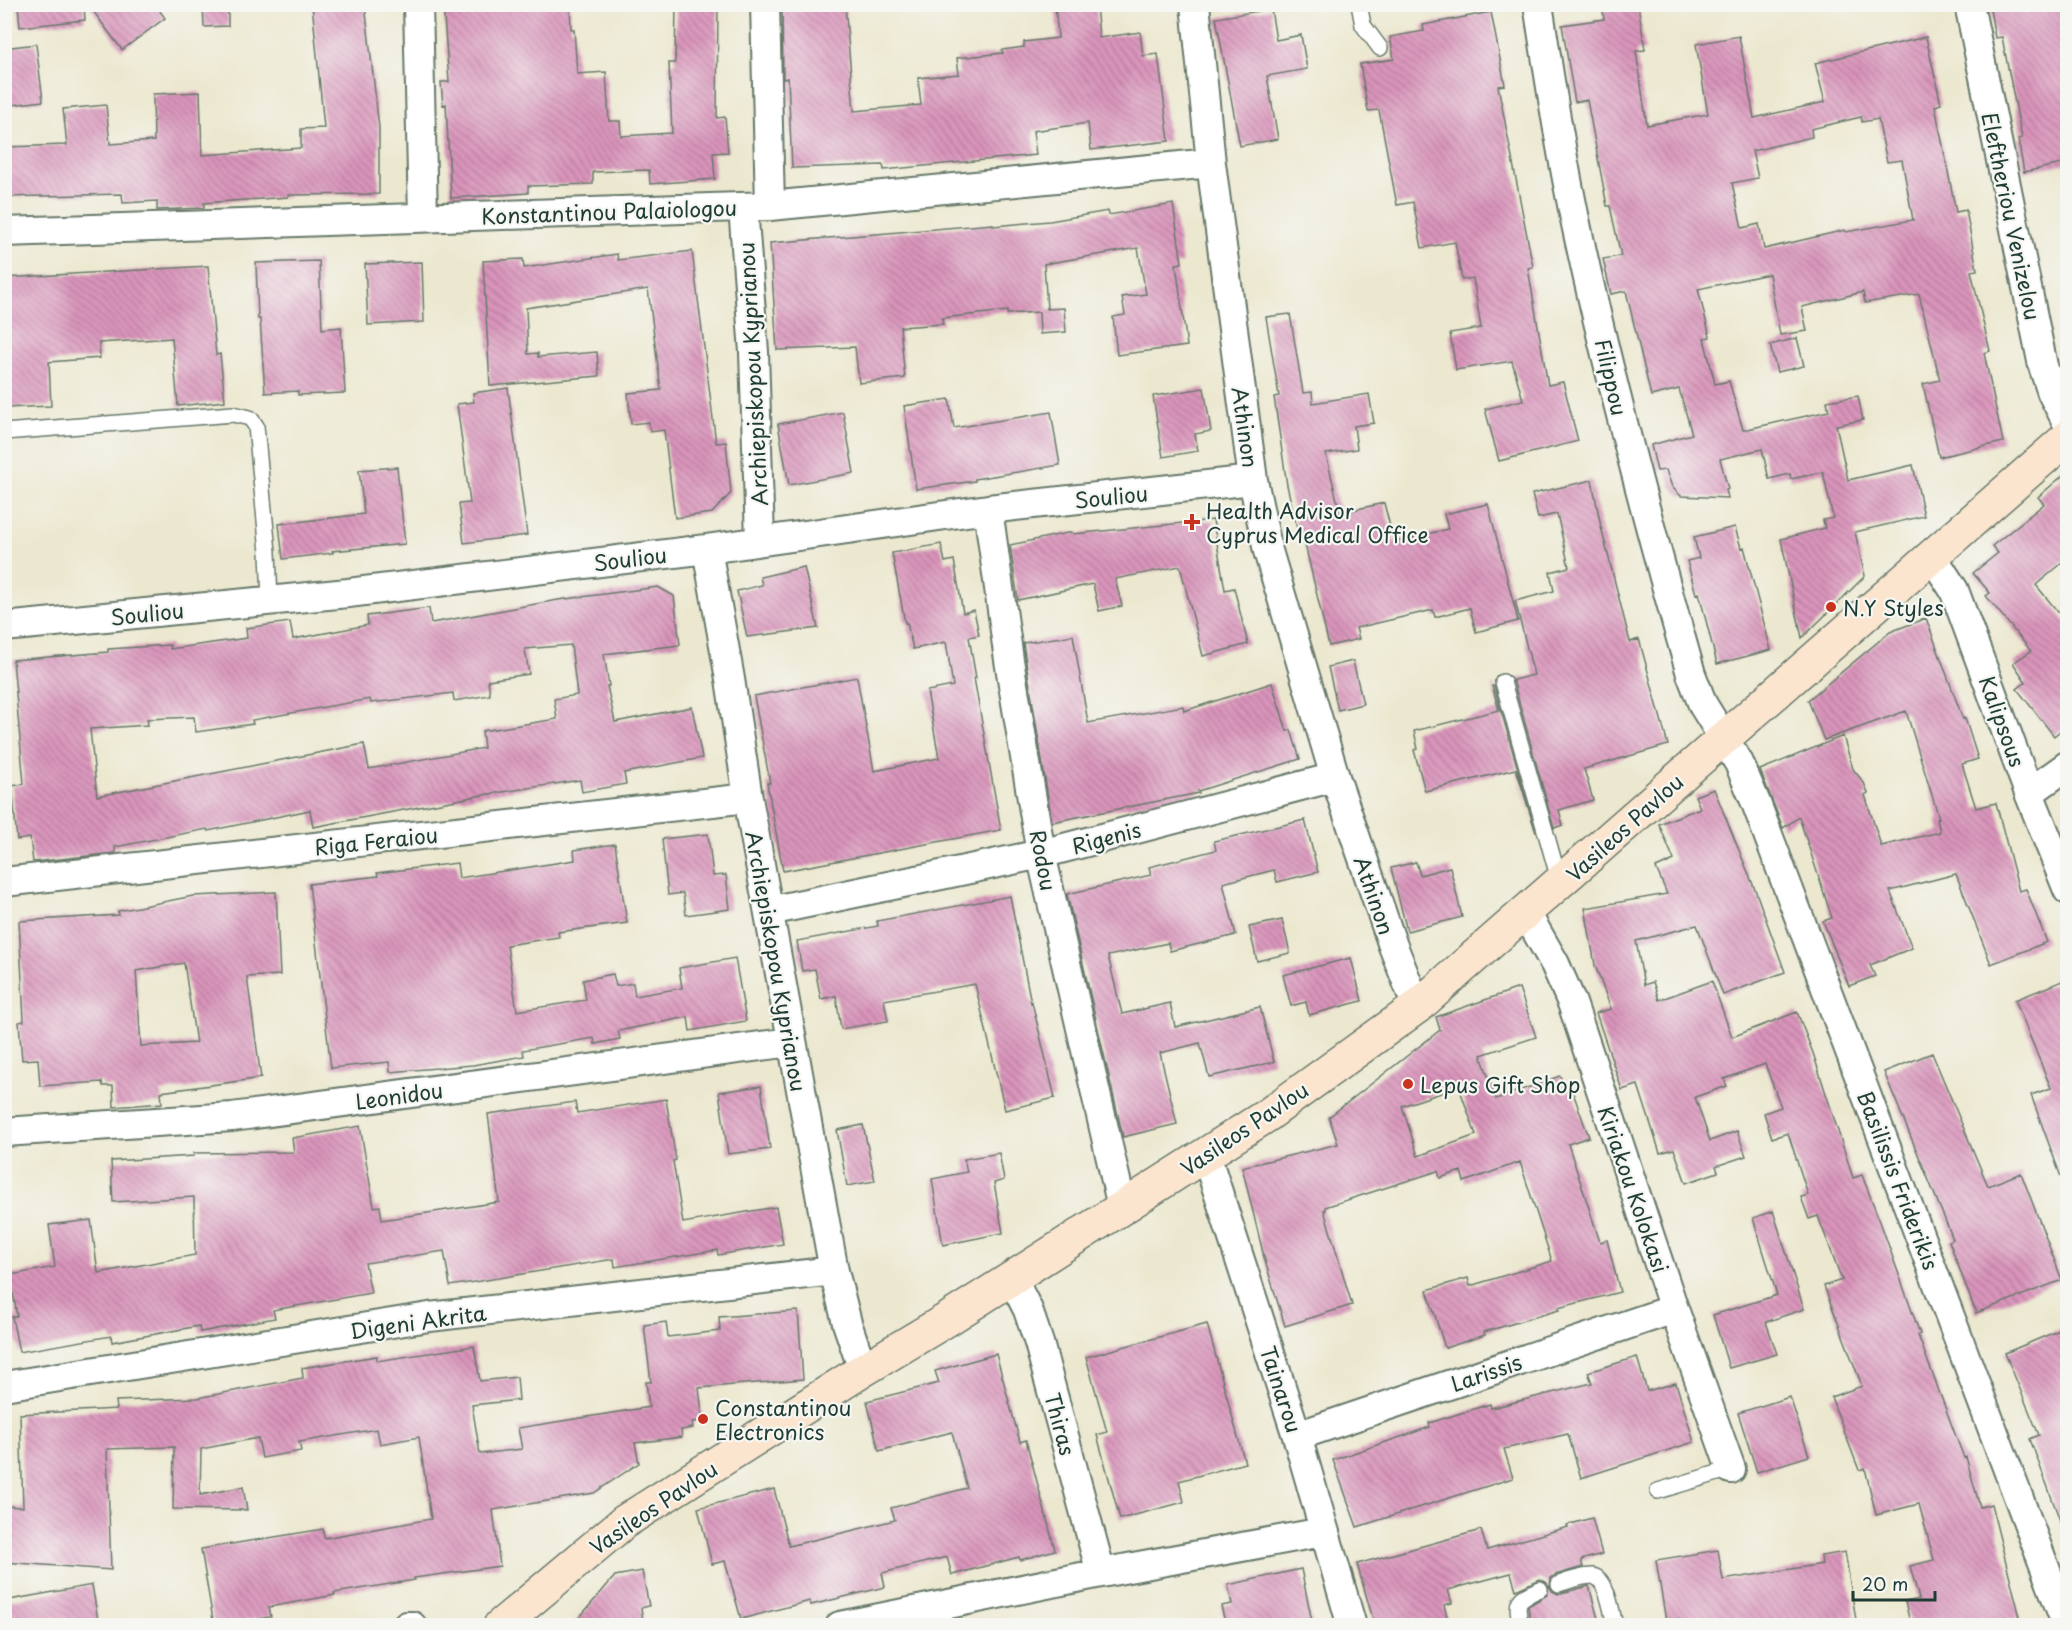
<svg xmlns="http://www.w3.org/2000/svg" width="2072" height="1630" viewBox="0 0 2072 1630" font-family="'Playpen Sans',sans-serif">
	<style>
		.building { fill: url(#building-back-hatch); fill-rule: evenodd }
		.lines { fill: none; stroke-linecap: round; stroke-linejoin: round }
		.lane-casing { stroke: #67796b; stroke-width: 18 }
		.street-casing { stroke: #67796b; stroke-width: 32 }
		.secondary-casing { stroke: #67796b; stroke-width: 36 }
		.lane { stroke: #fff; stroke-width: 15 }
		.street { stroke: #fff; stroke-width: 28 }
		.secondary { stroke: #fce5cf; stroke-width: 33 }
		.poi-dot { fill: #c8321e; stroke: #f6f6f2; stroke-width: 2 }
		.labels { text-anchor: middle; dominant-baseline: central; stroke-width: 4.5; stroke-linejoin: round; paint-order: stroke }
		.street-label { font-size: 21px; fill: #1f3d34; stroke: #f6f6f2 }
		.poi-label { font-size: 21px; fill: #1f3d34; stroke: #f6f6f2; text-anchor: start }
	</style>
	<defs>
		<pattern id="building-back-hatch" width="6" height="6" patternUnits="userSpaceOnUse" patternTransform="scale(1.5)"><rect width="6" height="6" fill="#da94bb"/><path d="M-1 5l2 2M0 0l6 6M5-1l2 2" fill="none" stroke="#b07a99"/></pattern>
	</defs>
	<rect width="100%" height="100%" fill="#f6f6f2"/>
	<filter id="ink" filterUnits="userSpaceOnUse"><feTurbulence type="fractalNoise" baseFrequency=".0167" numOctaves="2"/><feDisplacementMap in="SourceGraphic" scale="12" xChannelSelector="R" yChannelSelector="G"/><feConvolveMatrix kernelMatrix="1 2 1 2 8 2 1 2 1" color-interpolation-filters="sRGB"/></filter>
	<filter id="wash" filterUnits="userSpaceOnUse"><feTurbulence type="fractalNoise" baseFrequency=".008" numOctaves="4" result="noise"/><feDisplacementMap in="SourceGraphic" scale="24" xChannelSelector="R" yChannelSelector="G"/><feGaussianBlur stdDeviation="1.35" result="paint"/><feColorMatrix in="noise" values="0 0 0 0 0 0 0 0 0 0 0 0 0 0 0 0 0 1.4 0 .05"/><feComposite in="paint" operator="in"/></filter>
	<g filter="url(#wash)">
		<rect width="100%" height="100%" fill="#ece8d0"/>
		<g id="blocks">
			<path class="building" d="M18,4H84L85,20L20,27Z
				M88,4H155L165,18L122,50Z
				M203,4H228V26L204,27Z
				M312,4H365L379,128V194L288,195V197L204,203V208L157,210V201L123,203L122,194L4,197V147L67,145L63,109L106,105L110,144L154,141L153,94L200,92L202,155L301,148V129L324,128Z
				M443,4H570L571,29H574L577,74L606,72L609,121H620L621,136L672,133L669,63H675L676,4H718L717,118L725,117L728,152L713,153L715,179L650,184L649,170L593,172V184L528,186V193L451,198L446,104L443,105L441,82H449Z
				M782,4H845L854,111L921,105L918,78L959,74L957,58L1003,53L1002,50L1024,47V42L1058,38L1055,4H1096L1099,38L1140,32L1143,56L1158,54L1169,141L1091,150L1088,123L1033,131L1036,155L884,170L883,165L792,168L788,78L783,79V77Z
				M1602,4H1638L1645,50L1636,51L1647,125L1708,114L1696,44L1739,36L1754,118L1825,102L1815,63L1926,37L1941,104L1935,106L1956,212L1966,210L1977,270L1971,271L1990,351L1984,353L2003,442L1939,457L1923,384L1940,380L1919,294L1865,303L1863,292L1802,307L1807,331L1780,335L1769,274L1698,289L1710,337L1704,338L1715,384L1729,381L1743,430L1829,411L1827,401L1858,396L1863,420L1836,425L1848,480L1913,465L1924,516L1855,532L1865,576L1802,638L1781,539L1825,528L1823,520L1833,518L1823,472L1791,479L1790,474L1769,479L1762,449L1720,459L1728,489L1726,490L1728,498L1681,496L1672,487L1666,470L1657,471L1651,445L1692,434L1679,389L1651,396L1626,291L1611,294L1603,259L1621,256L1610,206H1607L1587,100L1575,102L1562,25L1604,19ZM1861,117L1862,122L1878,119L1887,162L1902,160L1913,220L1846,232L1845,230L1764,249L1759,224L1742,228L1732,183L1758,178L1752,151L1812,137L1811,129Z
				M1989,4H2063L2067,29V163L2024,172L2018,139L2022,138L2002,37L1995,38Z
				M1271,9L1276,40L1301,35L1307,69L1267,76L1278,139L1240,146L1216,18Z
				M1491,12L1505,85L1498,86L1533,267L1528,268L1548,385L1563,382L1578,441L1499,461L1485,409L1523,400L1512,361L1456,370L1450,333L1481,328L1473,278L1462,280L1455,242L1422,248L1413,202L1397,205L1379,110L1368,111L1360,64L1394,59L1390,37L1424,31L1423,25Z
				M36,44L43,101L4,106V48Z
				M1173,204L1182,263L1176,264L1187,346L1117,355L1113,317L1125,315L1122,297L1146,294L1138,248L1044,264L1047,309L1064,308L1066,332L1040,334L1039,312L1007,314V311L942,318L943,324L900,327L905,378L859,383L855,347L777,350L770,243L993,224V226L1050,221L1108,211L1109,215Z
				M692,251L716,443L726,442L731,493L712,513L675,518L664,430L650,432L649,422L631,424L628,393L661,390L648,289L526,308L528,354L538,353V357L597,352L599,376L490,386L483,261L523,259L524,268L617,254L618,260Z
				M319,261L322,329L341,327L345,393L298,395V391L265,393L260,319H258L256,263Z
				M422,262L424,322L368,325L365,264Z
				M208,266L216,355L220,354L225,401L178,406L172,338L99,343L100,358L49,362L51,406L4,408V278Z
				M1290,314L1303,393L1312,392L1313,403L1369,394L1374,423L1354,426L1357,449L1326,454L1340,513L1384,503L1394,542L1448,529L1444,514L1488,504L1518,621L1476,632L1470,608L1435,617L1433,610L1356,628L1359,639L1329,646L1304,540L1300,541L1287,485L1274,397L1279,396L1266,317Z
				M1797,338L1804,366L1777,372L1770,345Z
				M508,388L527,535L464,543L459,504L470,503L457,404L474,402L473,393Z
				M1204,388L1211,431L1195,434L1198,451L1163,457L1153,396Z
				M949,399L954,428L1051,412L1060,465L975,479V481L916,489L904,406Z
				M843,412L854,473L789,485L778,424Z
				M397,467L405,544L332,551L333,553L283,559L279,524L364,514L359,470Z
				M2067,472V559L2036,585L2067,623V725L2054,736L2017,689L2026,682L2013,663L2031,651L1986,596L1990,593L1973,573L1998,553L1992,546L2044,504L2038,497Z
				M1592,480L1601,527L1630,642L1639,639L1668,745L1584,769L1593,800L1559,810L1563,825L1554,828L1513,680L1534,675L1515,601L1554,591L1550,572L1569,567L1557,514L1538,518L1532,494Z
				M1213,520L1225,590L1234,588L1248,644L1203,656L1180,566L1115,579L1122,606L1099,611L1093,584L1018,600L1010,545L1072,532L1073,534Z
				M1735,527L1741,548L1744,547L1771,650L1717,664L1699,593L1696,594L1687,561L1699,558L1694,537Z
				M941,544L945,562L954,560L963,613L974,610L979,635L969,637L976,678H974L1001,830L783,871L767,783H770L754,696L857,677L874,771L939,758L927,691L953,686L946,642L913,649L907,623H905L892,553Z
				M804,567L818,628L747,637L737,591L762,585L760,577Z
				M658,587L674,596L680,645L604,654L609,686H607L615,722L692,707L702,758L624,773L626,784L582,792L580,780L483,795L313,827L310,810L208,831L207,829L115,847V853L33,862L30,838L17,840L12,786L24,784L13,660L108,652V649L170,645V649L247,638L246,628L290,622L293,639L368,625L367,616L429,608L431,623L558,600ZM571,645L577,695L554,699L557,719L482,731L484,748L369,769L364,744L97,796L90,729L148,725L147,719L194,717L196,732L253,724L252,720L370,699L371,703L453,693L454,701L490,695L488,680L529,674L525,649Z
				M1926,618L1963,719L1965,718L1978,759L1962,764L1976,808L1996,803L2019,891L2026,889L2047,942L1991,964L1956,874L1890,891L1912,948L1870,965L1875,976L1849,986L1823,921L1832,918L1799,817L1783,828L1760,770L1843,736L1853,769L1864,783L1868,793L1865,795L1881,846L1940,832L1937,819L1939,818L1906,711L1824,740L1808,700L1890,632Z
				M1073,635L1088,723L1183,706L1184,711L1272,683L1287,731L1291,730L1300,759L1198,791L1199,793L1052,822L1023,643Z
				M1353,661L1363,704L1338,710L1328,667Z
				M1492,686H1494L1536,833L1516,769L1425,791L1414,750L1418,749L1414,731L1499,710Z
				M1714,789L1756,892L1785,972L1723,995L1697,925L1636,941L1644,985L1653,982L1659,1000L1712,981L1732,1037L1797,1012L1813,1053L1853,1178L1862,1175L1882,1227L1920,1334L1918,1335L1964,1458L1966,1457L1980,1507L1991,1504L2020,1617L1987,1626H1911L1905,1602L1919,1599L1910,1566L1934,1560L1919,1504L1876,1515L1865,1468L1859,1470L1831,1397L1862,1386L1824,1286L1842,1280L1818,1216L1809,1219L1801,1197L1808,1195L1788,1133L1772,1138L1764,1113L1781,1107L1765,1064L1724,1079L1727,1086L1695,1097L1710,1141L1737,1131L1746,1156L1716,1166L1718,1172L1686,1183L1674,1149L1660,1153L1638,1085L1622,1090L1596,1013L1611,1009L1595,965L1585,908L1667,894L1656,868L1674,860L1659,824L1700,808L1695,796Z
				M1305,820L1318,872L1277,882L1274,870L1223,883L1236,935L1170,951L1168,943L1108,956L1122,1014L1170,1003L1175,1027L1260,1007L1274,1062L1209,1077L1200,1043L1160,1053L1177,1124L1123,1137L1067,894L1151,875L1149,867L1216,850L1214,841Z
				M708,834L713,876L726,875L730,909L686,915L683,893L668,895L662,839Z
				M615,844L627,923L558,932L559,937L507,945L517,1011L586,1000L583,980L613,974L616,986L633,983L635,996L682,988L679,968L735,958L746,1021L690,1031L688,1017L618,1031L620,1039L595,1044L594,1038L523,1050L524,1056L473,1065L390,1072L389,1062L331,1068L309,884L378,876L377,873L457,863L459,878L575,860L574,850Z
				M1416,862L1420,875L1450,867L1462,917L1407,931L1391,868Z
				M276,892L280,975L247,977L261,1078L161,1092L162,1103L114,1107L113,1086H103L102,1082L40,1086L38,1059L22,1060L19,1022L24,1021L19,921L119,915L118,911L193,896ZM184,963L196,1043L141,1046L136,971Z
				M1010,896L1031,1003L1032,1002L1055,1098L1005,1110L975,984L884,1000L888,1021L841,1029L836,996L821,999L815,969L802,971L797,941L878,926L877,921Z
				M1282,920L1290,953L1257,961L1249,927Z
				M1351,958L1362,1001L1309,1015L1306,1002L1291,1006L1283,975Z
				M2067,979V1188H2065L2031,1095L2051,1088L2015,1000Z
				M1519,988L1536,1037L1481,1055L1496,1099L1560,1076L1567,1092L1572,1090L1589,1137L1568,1144L1600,1242L1607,1240L1620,1292L1558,1308L1559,1310L1484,1332L1485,1335L1445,1348L1427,1290L1468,1278L1470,1286L1552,1261L1520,1162L1464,1182L1461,1171L1440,1178L1438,1171L1325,1207L1326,1210H1324L1352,1305L1285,1326L1265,1261L1242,1167L1338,1144L1329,1117L1440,1030L1436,1017ZM1459,1087L1476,1135L1418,1156L1402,1106Z
				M1932,1053L1988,1186L2021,1173L2062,1280L1976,1313L1949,1241L1953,1239L1884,1072Z
				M761,1086L770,1149L728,1154L719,1092Z
				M666,1099L676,1160L673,1161L683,1223L776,1207L783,1244L718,1255L717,1250L615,1267L614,1259L450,1286L444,1251L365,1263L371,1293L273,1310L275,1318L200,1332L199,1326L112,1342L111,1336L19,1352L12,1317L17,1316L10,1275L55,1267L49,1225L91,1220L98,1273L195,1255L194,1197L113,1202L111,1161L194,1156V1153L294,1152L292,1138L360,1126L374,1207L380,1206L382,1220L499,1202L488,1114L575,1102L577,1113Z
				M863,1125L875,1181L847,1186L837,1130Z
				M999,1153L1004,1180L994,1183L1003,1233L943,1245L932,1179L967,1172L964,1159Z
				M1773,1211L1804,1309L1766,1322L1777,1354L1729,1368L1713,1315L1777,1295L1753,1218Z
				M798,1311L803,1379L699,1388L703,1421L692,1422L693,1428L681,1430L682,1437L635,1443L639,1463L594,1493L493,1510L500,1566L414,1578L415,1580L334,1593L335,1595L269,1607L271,1617L214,1626L201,1549L323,1529L324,1538L431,1519L419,1437L380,1444L377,1429L299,1442L301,1451L262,1458L258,1438L201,1449L200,1495L243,1487L247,1510L173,1509L174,1447L107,1449L111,1570L4,1562V1506L23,1507L20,1414L117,1409L116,1401L197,1398L303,1378L302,1368L377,1356V1361L474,1346L480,1381L517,1377L519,1400L472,1405L480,1454L522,1449L518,1428L649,1407L646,1382H651L644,1325L666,1322L668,1337L720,1331L719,1317Z
				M1207,1324L1245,1463L1179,1481L1184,1502L1120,1519L1097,1435L1107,1432L1086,1357Z
				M2067,1327V1533L2065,1534L2030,1439L2039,1435L2005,1353Z
				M996,1354L1020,1442L1026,1440L1055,1550L1020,1560L1019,1557L952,1575L947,1557L882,1573L885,1587L811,1605L810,1601L741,1619L725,1561L712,1564L698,1508L774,1489L789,1546L895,1520L891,1508L967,1488L952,1432L879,1451L867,1401L939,1383L935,1371Z
				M1637,1357L1647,1391L1676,1383L1694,1442L1581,1478L1568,1434L1504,1449L1513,1478L1357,1527L1333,1460L1430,1427L1429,1423L1490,1404L1491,1408L1592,1383L1588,1372Z
				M1790,1397L1809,1456L1757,1472L1738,1413Z
				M1592,1518L1602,1554L1581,1560L1583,1567L1555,1575L1551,1578L1550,1587L1552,1591L1558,1594L1589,1586L1600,1626H1531L1528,1606L1547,1595L1549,1586L1546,1582L1540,1579L1516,1590L1511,1573L1448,1590L1452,1603L1444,1605L1448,1620L1429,1626H1375L1357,1564L1481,1530L1487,1550L1568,1527L1567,1525Z
				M1718,1550L1723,1580L1822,1564L1821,1556L1845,1552L1857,1626H1680L1679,1619L1666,1621L1656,1560Z
				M1301,1569L1313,1626H1226L1221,1606L1232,1604L1228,1585Z
				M642,1571L649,1606L641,1608L644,1626H572L615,1576Z
				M92,1585L99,1626H4V1601Z"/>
		</g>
	</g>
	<g filter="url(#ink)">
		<use href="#blocks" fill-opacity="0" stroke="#67796b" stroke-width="1.5"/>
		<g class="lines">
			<defs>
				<path id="lane" d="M1359,4L1363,25L1380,48
					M4,432L233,414L250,418L256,426L268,552L270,601
					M1503,682L1560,883
					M1658,1491L1731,1469
					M1559,1584C1568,1581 1582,1576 1592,1576C1607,1577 1612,1613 1615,1626
					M1521,1626C1515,1600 1517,1599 1540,1589"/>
				<path id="street" d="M418,4L423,217
					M765,4L770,206
					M1195,4L1211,163L1253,480L1268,551L1335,777L1393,946L1417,1007
					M1538,4C1550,82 1562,161 1579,238C1611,385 1650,530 1691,674L1703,705L1739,763L1756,803L2067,1626
					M1969,4L2043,366L2052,393L2068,424
					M743,207L754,352L760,540
					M4,232L770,206L1211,163
					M988,509L1009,660L1041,854L1122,1207
					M707,549L730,679L748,798L834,1271L847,1323L863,1370
					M1932,556L1954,590L2029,793L2068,890
					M4,627L348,593L707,549L988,509L1253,480
					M2029,793L2068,765
					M4,882L748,798
					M769,911L1041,854L1335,777
					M1526,913L1555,964L1572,1003L1674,1309L1731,1469
					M4,1132L232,1117L791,1042
					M1206,1155L1297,1436L1352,1626
					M1012,1278L1028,1310L1039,1343L1101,1573
					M4,1386L429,1317L834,1271
					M1297,1436L1674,1309
					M407,1626H412
					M840,1626L1101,1573L1323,1532"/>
				<path id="secondary" d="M500,1626L624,1522L863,1370L948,1319L1269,1114L1417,1007L2068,437"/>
			</defs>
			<use href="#lane" class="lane-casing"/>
			<use href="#street" class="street-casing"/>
			<use href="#secondary" class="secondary-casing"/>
			<use href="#lane" class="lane"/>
			<use href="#street" class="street"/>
			<use href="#secondary" class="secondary"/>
		</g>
	</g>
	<g class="poi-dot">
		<path d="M1189 513h6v6h6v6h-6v6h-6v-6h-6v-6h6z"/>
		<circle cx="1831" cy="607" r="6"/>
		<circle cx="1408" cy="1084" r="6"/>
		<circle cx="703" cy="1419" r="6"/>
	</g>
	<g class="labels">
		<g class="street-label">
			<text transform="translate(609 211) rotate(-2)">Konstantinou Palaiologou</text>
			<text transform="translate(2012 216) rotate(78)">Eleftheriou Venizelou</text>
			<text transform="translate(752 374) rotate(-93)">Archiepiskopou Kyprianou</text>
			<text transform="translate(1612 377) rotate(77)">Filippou</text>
			<text transform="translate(1246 427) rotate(82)">Athinon</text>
			<text transform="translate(1111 496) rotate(-6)">Souliou</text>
			<text transform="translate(630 558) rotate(-7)">Souliou</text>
			<text transform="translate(147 613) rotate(-6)">Souliou</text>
			<text transform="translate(2003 721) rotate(70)">Kalipsous</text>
			<text transform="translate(1624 827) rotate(-42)">Vasileos Pavlou</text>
			<text transform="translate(1106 837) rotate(-15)">Rigenis</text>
			<text transform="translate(376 840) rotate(-6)">Riga Feraiou</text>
			<text transform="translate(1044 860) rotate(79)">Rodou</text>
			<text transform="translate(1375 895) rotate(71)">Athinon</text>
			<text transform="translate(777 961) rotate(80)">Archiepiskopou Kyprianou</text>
			<text transform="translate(399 1095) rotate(-8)">Leonidou</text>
			<text transform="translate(1244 1128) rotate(-34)">Vasileos Pavlou</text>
			<text transform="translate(1899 1180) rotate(69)">Basilissis Friderikis</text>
			<text transform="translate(1634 1189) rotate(71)">Kiriakou Kolokasi</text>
			<text transform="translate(418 1321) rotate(-8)">Digeni Akrita</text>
			<text transform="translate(1486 1372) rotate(-19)">Larissis</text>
			<text transform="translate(1282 1389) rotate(72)">Tainarou</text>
			<text transform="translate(1061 1424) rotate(75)">Thiras</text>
			<text transform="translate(653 1507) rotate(-34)">Vasileos Pavlou</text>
		</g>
		<g class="poi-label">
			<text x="1206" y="510">Health Advisor<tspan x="1206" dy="24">Cyprus Medical Office</tspan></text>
			<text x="1843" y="607">N.Y Styles</text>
			<text x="1420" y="1084">Lepus Gift Shop</text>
			<text x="715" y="1407">Constantinou<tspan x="715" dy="24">Electronics</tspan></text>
		</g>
	</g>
	<rect width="2072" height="1630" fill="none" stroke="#f6f6f2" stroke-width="24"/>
	<path d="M1853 1591v9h82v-9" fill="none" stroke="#1f3d34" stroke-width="3"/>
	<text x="1862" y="1591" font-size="18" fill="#1f3d34" stroke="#f6f6f2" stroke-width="4.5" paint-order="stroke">20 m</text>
</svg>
